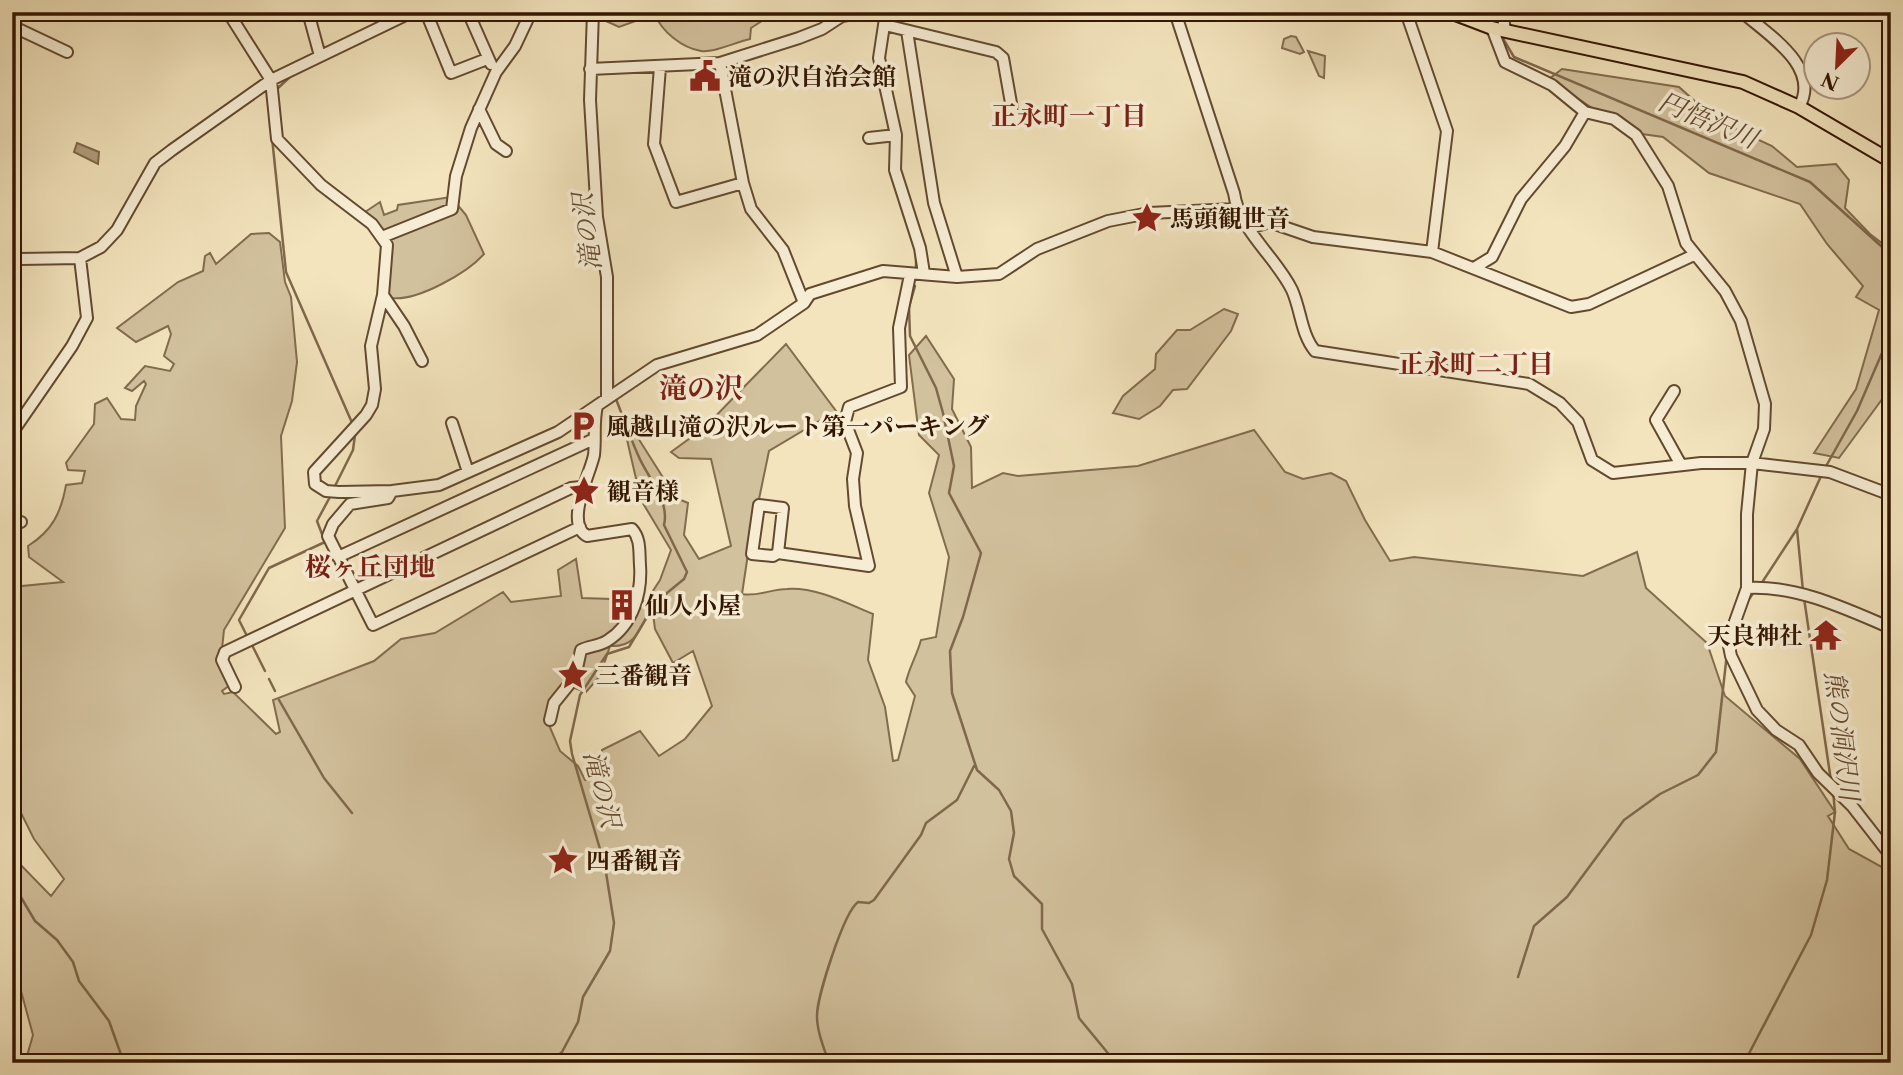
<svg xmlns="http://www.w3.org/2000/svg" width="1903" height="1075" viewBox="0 0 1903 1075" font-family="'Libre Caslon Text','Noto Serif JP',serif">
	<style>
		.green { fill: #d2c19d; stroke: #826c4e; stroke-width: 2; fill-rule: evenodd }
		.water { fill: #b29e7d; stroke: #7f684b; stroke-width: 2 }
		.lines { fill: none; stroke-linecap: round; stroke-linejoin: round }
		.stream { stroke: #7f684b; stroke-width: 2.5 }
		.minor-casing { stroke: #634a2f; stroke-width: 14 }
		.major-casing { stroke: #331600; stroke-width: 16 }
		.minor { stroke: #f7edd4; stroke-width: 10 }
		.major { stroke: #f3e4bd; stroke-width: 12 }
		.labels { text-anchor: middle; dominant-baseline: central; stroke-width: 7; stroke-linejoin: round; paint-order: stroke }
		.poi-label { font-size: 24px; font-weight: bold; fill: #331600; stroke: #f7edd4; text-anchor: start }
		.neighbourhood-label { font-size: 26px; font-weight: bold; fill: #7a1f14; stroke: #f7edd4 }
		.water-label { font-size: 26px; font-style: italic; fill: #664c32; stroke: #f7edd4 }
		.quarter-label { font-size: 28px; font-weight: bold; fill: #7a1f14; stroke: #f7edd4 }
	</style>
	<rect width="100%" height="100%" fill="#f3e4bd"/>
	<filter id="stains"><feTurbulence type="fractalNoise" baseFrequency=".00286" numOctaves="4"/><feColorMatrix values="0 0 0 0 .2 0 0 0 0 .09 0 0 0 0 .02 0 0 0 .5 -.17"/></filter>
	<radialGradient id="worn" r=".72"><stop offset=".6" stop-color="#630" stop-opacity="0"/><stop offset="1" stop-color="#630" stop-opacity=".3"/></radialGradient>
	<path class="green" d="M606,12H776L751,28L750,39C736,42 714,53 701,51C682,48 661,31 655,14L619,27L606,21Z
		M1291,36L1296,37L1304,52L1300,54L1282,48L1284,39Z
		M1308,51L1325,56L1324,78L1319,76Z
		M1562,69L1679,87L1716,120L1772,146L1797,167L1836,164L1849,180L1845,208L1870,234L1891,250V387L1839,458L1814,453L1856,389L1879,310L1856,297L1863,286L1827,244L1800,204L1709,173L1663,137L1642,134L1595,110L1549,79Z
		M451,197L466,215L484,254C467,273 418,301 392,298L387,293C390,252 399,242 365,212L380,202L384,215L397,210L398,205Z
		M269,233L280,242L285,282L291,297L297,362L292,401L281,436L285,528L224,630L222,649L230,685L222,691L224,694L233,692L276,734L280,732L273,700L374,661L401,639L435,633L503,592L511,602L561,596L558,570L576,559L582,598L642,600L652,606L647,600L660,580L671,550L641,500L625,431L633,430L676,498L688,503L684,535L699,559L731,546L711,459L679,458L671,452L704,428L786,344L836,411L769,451L749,547L742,594C758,597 771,589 787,589C817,587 846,603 873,614L868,660L885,707L893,761L898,760L915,696L906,682C909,668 917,655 921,640L936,637L949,557L929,493L939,455L919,435L909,355L926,336L954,379L952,409L971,447L972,488L1003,473L1018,476L1138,466L1254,430L1285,472L1303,479L1331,473L1346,481L1365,520L1390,561L1414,557L1583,576L1637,552L1646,588L1707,643L1725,696L1800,759L1835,812L1828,816L1849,849L1891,872V1063H25L33,1035L12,958V856L51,896L64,879L34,839L21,813L12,731V587L63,582L29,557L28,546C52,531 61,513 66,485L82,483L85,471L68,470L66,463L94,424L95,404L107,398L121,419L135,420L136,406L146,384L144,381L132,391L125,388L145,366L170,371L174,364L164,356L171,334L168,326L136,342L117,328L178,282L203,271L205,256L210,253L216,264L251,234ZM652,606L655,629L673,663L693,651L712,706L685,739L659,756L640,731L602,750L599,778L585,780L578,766L560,751L546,718L563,684L586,692L600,676L610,646C638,648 640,626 652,606Z
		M1224,309L1238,314L1231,331L1187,389L1173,390L1160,406L1139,419L1113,413L1123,396L1155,369L1156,354L1177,330H1190Z"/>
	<path class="water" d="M77,143L99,152L98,164L74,152Z"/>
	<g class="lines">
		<path class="stream" d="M379,12V23
			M1491,12L1496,18
			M1502,37L1514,57L1810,182L1891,255
			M347,49L364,41
			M278,88L291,76
			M271,128L286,272L353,425
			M916,255V270
			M915,286L909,307L910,336L936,388L943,413L954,466L949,493L981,553L963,617L950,651L952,693L977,770L999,790L1011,811L1014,833L1009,859L1014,876L1042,904V929L1072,984L1079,1018L1116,1063
			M612,324L613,384
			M1825,468L1857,411L1891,332
			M334,488L353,450L355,435
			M1763,581L1797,529
			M1803,591L1797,529L1822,474
			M1804,598L1831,781
			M1747,602L1754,592
			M247,636L239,620L269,568L325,542L317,521L331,495
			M253,647L265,671
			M269,679L275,691
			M279,700L324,778L352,813
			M12,882L35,921L57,940L73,962L79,981L109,1021L124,1063
			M1518,977L1534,926L1567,897L1624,820L1660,794L1698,775L1716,752L1727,653
			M550,1063L562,1052L578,1022L583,997L610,951L614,923L605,866L572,754L570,741L580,695L607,654L629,647L656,602L684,579L687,572L664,525C670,500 647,477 638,455C630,437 623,417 616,399
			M829,1063C824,1048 817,1032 817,1016C817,996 844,912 858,902L869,903L874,900L921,835L926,823L957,800L974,766
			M1744,1063L1811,935L1827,880L1835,812L1833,791"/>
		<defs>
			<path id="minor" d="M228,12L271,80L277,139L321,185L372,224L387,245L383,295L371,346L375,389L372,405L366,415L314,472L315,484L326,491L339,492L392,491L439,485L558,432L657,365L757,335L804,303L810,294L883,271L957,277L999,274L1037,249L1108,221L1149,213L1236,209
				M308,12L320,56
				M426,12L451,73L487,59
				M468,12L491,64
				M593,12L590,100L597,217L607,277V398
				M886,12L879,58L896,135L895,170L920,248L924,273
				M1175,12L1234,193C1239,230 1276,257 1292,290C1301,310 1301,334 1315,351L1529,384L1560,403L1578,422L1592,460L1613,473L1701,463H1752L1830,472L1891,495
				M1406,12L1447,131L1432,252
				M1499,12L1503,16L1505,31
				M1742,12C1767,34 1822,67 1799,107
				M885,25L996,52L1003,58L1014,120
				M12,26L67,52
				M1492,28L1505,62L1552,85L1585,112L1614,119L1636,135L1668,186L1686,243L1725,291L1741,321L1765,404L1764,429L1752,463L1747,514V588L1728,641L1731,656L1757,710L1776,730L1799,745L1818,773L1852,806L1891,856
				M907,31L934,203L957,277
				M720,63L743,183L751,209L783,250L804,303
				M660,67L654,144L676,202L743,183
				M590,69L720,63L799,38L822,29L842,16L863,12
				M479,109L496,144L506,151
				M869,138L896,135
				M1250,228L1269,222L1313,237L1432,252L1571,307L1589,304L1694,255
				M382,237L452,209L456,176L471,128L496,72L515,46L531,12
				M12,255L20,259L80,258L101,247L117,230L155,163L172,150L271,80L412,12
				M1474,268L1492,257L1521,199L1565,146L1585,112
				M383,295L404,326L422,361
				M1674,391L1656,420L1681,465
				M452,423L468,472
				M12,433L72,346L87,318L80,258
				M392,491L388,498L350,504L333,524L328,536L373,625L580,527
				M12,523L21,522
				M778,553L783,508L759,505L752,554L773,556L778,553L869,566L855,506L853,479L857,453L845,422L849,407L901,387L899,328L910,275
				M338,557L594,439
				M1747,588C1797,585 1846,609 1891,628
				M235,687L222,660L225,652L571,488L581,487
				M550,720L554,703L575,677L581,650C589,646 599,646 607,641C633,625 642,593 640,565C639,552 641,539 632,529L587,536C564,523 591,472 594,455C596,438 593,422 597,406
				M12,773L15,780"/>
			<path id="major" d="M1450,12L1492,28L1743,82L1799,107L1891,161"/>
		</defs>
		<use href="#minor" class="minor-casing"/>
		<use href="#major" class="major-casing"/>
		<use href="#minor" class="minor"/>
		<use href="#major" class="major"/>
	</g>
	<defs>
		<symbol id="civic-bare" viewBox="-9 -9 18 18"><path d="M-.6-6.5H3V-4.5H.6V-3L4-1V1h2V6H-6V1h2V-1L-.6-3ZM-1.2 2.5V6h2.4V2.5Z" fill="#8f2418" stroke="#f7edd4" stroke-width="2.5" paint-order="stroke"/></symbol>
		<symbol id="sight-bare" viewBox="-9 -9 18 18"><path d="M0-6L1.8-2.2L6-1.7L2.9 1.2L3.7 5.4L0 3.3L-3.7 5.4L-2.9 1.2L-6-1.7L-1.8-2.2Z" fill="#8f2418" stroke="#f7edd4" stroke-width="2.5" paint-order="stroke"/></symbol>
		<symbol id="parking-bare" viewBox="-9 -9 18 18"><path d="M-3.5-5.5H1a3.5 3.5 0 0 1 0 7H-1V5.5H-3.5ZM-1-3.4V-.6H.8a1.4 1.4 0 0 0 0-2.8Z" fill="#8f2418" stroke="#f7edd4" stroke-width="2.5" paint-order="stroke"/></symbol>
		<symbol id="building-bare" viewBox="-9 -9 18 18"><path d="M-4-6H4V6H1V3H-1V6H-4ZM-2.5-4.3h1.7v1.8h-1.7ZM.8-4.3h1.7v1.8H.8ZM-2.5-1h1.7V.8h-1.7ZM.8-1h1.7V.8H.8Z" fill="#8f2418" stroke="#f7edd4" stroke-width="2.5" paint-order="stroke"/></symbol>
		<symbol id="temple-bare" viewBox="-9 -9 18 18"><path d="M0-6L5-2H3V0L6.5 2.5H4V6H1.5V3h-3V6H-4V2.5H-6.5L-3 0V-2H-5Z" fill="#8f2418" stroke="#f7edd4" stroke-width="2.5" paint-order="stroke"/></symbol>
	</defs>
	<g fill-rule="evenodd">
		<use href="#civic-bare" x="683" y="54" width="44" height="44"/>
		<use href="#sight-bare" x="1125" y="196" width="44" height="44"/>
		<use href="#parking-bare" x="561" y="404" width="44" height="44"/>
		<use href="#sight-bare" x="562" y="469" width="44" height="44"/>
		<use href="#building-bare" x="600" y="583" width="44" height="44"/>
		<use href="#temple-bare" x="1804" y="613" width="44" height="44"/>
		<use href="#sight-bare" x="551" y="653" width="44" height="44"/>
		<use href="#sight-bare" x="541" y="838" width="44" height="44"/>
	</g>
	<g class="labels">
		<g class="poi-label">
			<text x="728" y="76">滝の沢自治会館</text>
			<text x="1170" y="218">馬頭観世音</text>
			<text x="606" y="426">風越山滝の沢ルート第一パーキング</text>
			<text x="607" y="491">観音様</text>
			<text x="645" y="605">仙人小屋</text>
			<text x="1803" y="635" text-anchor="end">天良神社</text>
			<text x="596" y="675">三番観音</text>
			<text x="586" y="860">四番観音</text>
		</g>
		<g class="neighbourhood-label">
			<text x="1069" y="116">正永町一丁目</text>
			<text x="1476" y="364">正永町二丁目</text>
			<text x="370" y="567">桜ヶ丘団地</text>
		</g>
		<g class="water-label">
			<text transform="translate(1708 120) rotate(23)">円悟沢川</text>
			<text transform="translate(587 232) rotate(-97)">滝の沢</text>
			<text transform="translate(1842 736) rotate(83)">熊の洞沢川</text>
			<text transform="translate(602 789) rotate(76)">滝の沢</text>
		</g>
		<g class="quarter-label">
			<text x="701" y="388">滝の沢</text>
		</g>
	</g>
	<rect width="1903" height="1075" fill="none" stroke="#f3e4bd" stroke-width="42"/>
	<rect x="14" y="14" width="1875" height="1047" fill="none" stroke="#331600" stroke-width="3.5"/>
	<rect x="21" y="21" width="1861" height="1033" fill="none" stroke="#331600" stroke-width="2"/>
	<g transform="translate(1837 66) rotate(204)"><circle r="33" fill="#f7edd4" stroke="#a9977f" stroke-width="2"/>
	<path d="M0-5L12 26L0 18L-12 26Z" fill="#8f2418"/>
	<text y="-10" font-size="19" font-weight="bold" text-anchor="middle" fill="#331600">N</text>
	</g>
	<rect width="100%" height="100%" filter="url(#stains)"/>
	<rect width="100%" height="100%" fill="url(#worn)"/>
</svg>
